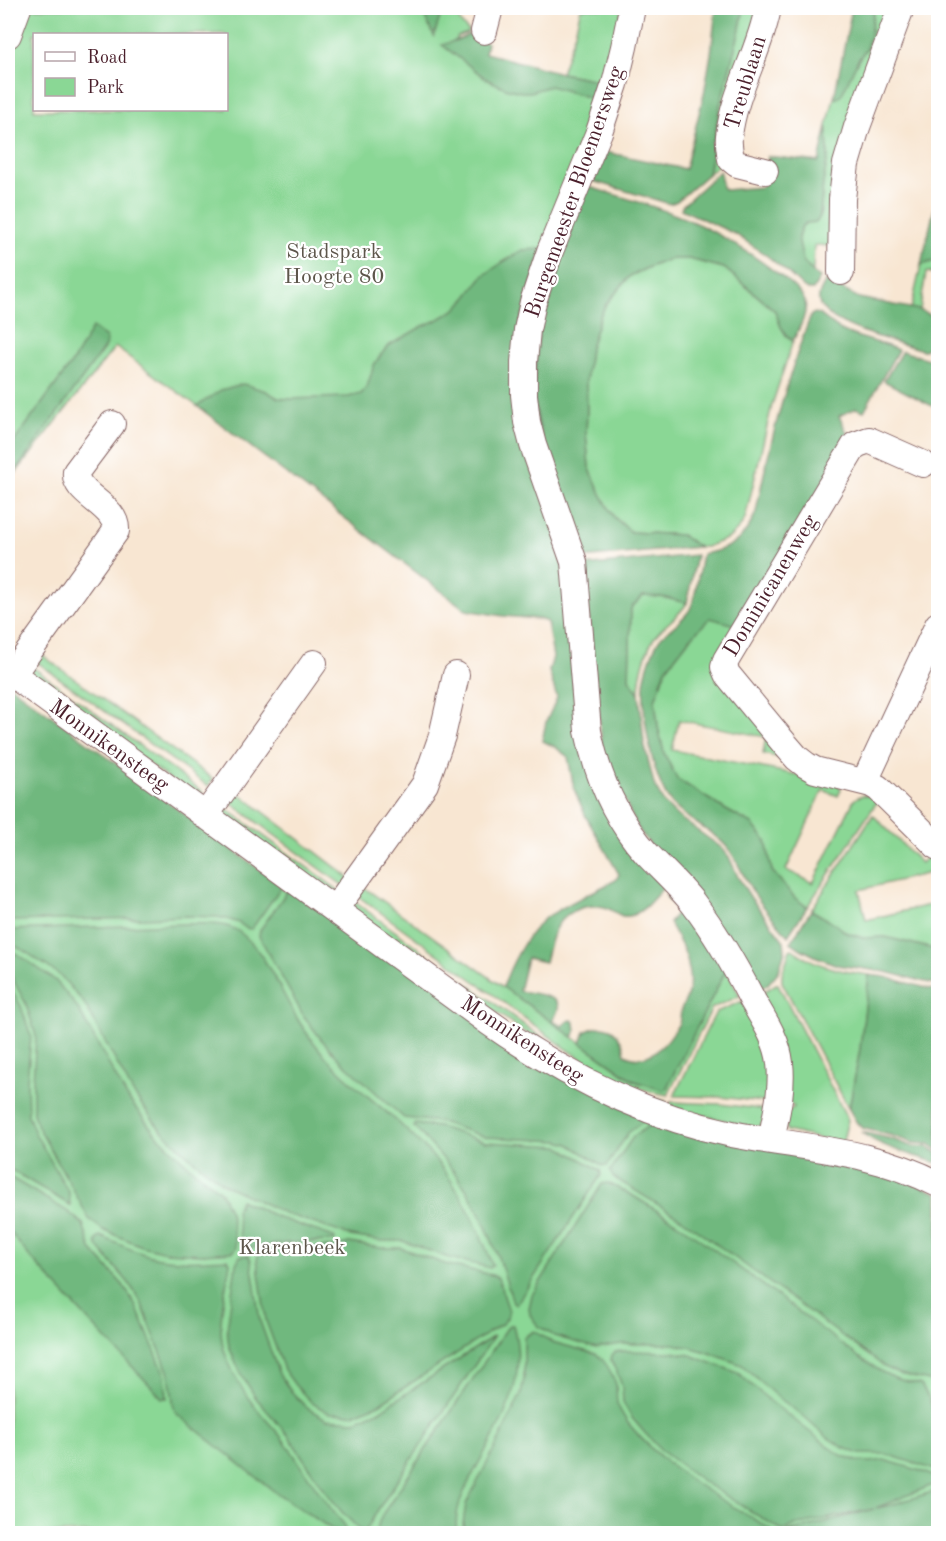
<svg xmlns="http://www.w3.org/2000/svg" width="946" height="1541" viewBox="0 0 946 1541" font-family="'Old Standard TT',serif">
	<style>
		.green { fill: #8ad795; stroke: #6a7b60; stroke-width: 1.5; fill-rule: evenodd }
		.forest { fill: #6fb87e; stroke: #5c6c54; stroke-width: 1.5 }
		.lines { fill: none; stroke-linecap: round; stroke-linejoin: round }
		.minor-casing { stroke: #876565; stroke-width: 28 }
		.minor { stroke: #fff; stroke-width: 26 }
		.labels { text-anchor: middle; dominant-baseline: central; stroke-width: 4.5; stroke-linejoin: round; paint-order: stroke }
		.street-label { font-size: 22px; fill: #4a1f2b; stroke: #fff }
		.park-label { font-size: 22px; fill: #5d564b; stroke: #fff }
	</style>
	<rect width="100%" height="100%" fill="#fff"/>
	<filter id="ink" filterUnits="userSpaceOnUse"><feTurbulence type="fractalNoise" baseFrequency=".0167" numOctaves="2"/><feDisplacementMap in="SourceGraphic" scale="12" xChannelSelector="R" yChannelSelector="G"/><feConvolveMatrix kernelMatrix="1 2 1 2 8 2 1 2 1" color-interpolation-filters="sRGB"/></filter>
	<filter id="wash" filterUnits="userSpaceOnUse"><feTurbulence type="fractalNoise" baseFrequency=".008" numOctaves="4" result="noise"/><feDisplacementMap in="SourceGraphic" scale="24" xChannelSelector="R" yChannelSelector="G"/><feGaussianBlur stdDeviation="1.35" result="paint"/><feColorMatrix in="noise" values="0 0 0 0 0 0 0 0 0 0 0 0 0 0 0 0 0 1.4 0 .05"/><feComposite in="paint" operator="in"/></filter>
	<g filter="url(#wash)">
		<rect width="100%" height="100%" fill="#f8e6d2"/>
		<path class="green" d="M26,8H461C457,21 459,22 469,31L467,33L457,37L458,48L601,101L523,471L203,403L197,406L115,347L8,483V59ZM34,34H226V110H34Z
			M581,8H622L607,82L561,73L575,32Z
			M744,8H760L719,151L720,164L708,174L720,105L739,33Z
			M874,8H893L830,246L817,245L814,246L813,272L803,261L798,238L802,226L806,223L820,217L823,183L828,156L827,126L834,98H837L841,95L858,60L866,49L870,36Z
			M670,259H689L724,268L775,311L781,327L786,335L793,341L772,405L745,519L740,527L729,538L706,547H699L681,535L631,532L614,517L601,494L589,467L586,433L587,410L586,381L590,348L600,316L607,303L630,276L649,267Z
			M938,260V275L928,272L926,273L920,310L911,309L921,265Z
			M643,596L662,597L687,603C679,616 667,623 657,634C646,647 639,676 639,693L629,679L631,608Z
			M710,617L739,626L714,669L781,751V754L777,757L763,754L766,737L679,720L672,750L824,780L839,784L841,790L838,796L823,790L786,870L813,883L854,800C861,793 870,794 879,799L807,907L795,898L772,871L766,841L752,824L726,810L677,779L664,753L658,727L655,700L666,669L687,642Z
			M35,650L213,779L208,786L30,657Z
			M27,663L203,792L201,802L21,671Z
			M8,688L520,1063L938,1211V1533H8Z
			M231,787L351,879L345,887L224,798Z
			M220,804L341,892L335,900L215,812Z
			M873,815L921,863L933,851L938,857V871L859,890L866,920L938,903V950L885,937L863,938L847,933L835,924L811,910Z
			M358,883L634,1081L665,1090L726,970L740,996L712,1008L668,1095C605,1086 549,1035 499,999C450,963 401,927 352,892Z
			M348,897L574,1061C598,1077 637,1095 666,1101L664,1105L572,1065L342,905Z
			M792,949C817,967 840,971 869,975L860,1049L849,1109L782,982V974L790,950Z
			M776,984H778L848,1120L842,1144L787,1131L786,1127V1113L794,1107L789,1102L760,994Z
			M743,1001L771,1062L766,1101L763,1102L721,1097L674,1096L716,1012Z
			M671,1102L720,1104L768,1110L761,1126L755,1128L669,1107Z"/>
		<path class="forest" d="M420,8H443L434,36Z
			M716,8H744L739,33L720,105L708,174L677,201L670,204L589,180L601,151L685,169L704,94L711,54Z
			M852,8H874L870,36L866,49L858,60L841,96L837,98H834Z
			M472,33L487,43L485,53L561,73L607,82L601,101L550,86L530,92H521L508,89L488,80L442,45L460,39Z
			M827,126L828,156L823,183L820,216L817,222L806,223L802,226L798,237L803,261L814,274L820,278L813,290H808L804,288L788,273L766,255L735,234L681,209L682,206L720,171L722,187L725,190L762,187L765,183L768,156L819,162Z
			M586,186C621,197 657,206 691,221C721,234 750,253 777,273C785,279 803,293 805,302C808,314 798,331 793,341L786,335L781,327L775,311L745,285L724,268L689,259H670L649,267L630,276L607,303L600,316L590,348L586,381L587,410L586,433L589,467L601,494L614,517L631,532L681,535L699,547L581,558L548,467L533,395L542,304Z
			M938,193V260L921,265Z
			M542,249L519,327L563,559L580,732L664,887C655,896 646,910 633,915C619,920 614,909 604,907C597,905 587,906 581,908C554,916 551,938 545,962L527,958L519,991C529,993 558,995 558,1006C559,1011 555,1016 553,1020L562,1026L568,1021L572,1020L575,1023L576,1031L573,1037L503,987C510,966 526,935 543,920C547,916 554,913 559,910C577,899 597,890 616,880L619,874L586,817L574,789L568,757L555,747L543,741V736L546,722L557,698L549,671L553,657L547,622L539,619L503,616L466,610L197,406L221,390L243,384L266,391L278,398L289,399L348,397L361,394L367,387L374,365L380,356L388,346L421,327L439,319L456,309L467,297L483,276L503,262L522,250Z
			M826,281L859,298L920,310L936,318L928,347L925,350H923C900,343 826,326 819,302C817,295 823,286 826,281Z
			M815,313C824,315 830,324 839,329C857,339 879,341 898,350L864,411L856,408L839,416L850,439L739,626L710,618L687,642L666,669L655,700L658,727L664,753L677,779L726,810L752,824L766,841L772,871L795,898L807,907L788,936C774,919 759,904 749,885C741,872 736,857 726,846C711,829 687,821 672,804C652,782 638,702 646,673C649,662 654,645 662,636C671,628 682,621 689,611C696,600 699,569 702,554C730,550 746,539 756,512C769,445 786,380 811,315Z
			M92,328L106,338L107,342L104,348L8,482V450L73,361Z
			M902,351L938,362V409L884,381Z
			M696,555L687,603L662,597L643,596L631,608L629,679L639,693L644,743L654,784L664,803L676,815L722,848L729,857L738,877L751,898L784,941L785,950L779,971L768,984L757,991L637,827L603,753L583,566Z
			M8,684L282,886L253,927L251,929L246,928L239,923L227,919L217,917L185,916L145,918L8,921Z
			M288,890L645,1120L628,1133L607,1166H603L569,1144L559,1141L486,1137L440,1122L404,1118L338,1058L321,1039L303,1015L259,936L260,930Z
			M673,893L726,970L665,1091L635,1081L581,1043L585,1032C598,1025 612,1024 620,1039C623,1043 624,1049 625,1054C648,1067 669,1042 679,1023C681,1019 680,1015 681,1010C682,1005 685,1002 687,997C689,991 690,981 689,974C689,954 678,940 669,923L678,911L666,896Z
			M811,910L835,924L847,933L863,938L885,937L938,950V985L886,972L837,965L817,957L801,949L791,942Z
			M184,924C201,924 223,921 238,931C258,945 269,968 281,989C291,1008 301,1027 315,1044C338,1074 370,1097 398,1122C410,1134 423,1145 434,1158C461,1190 478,1227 493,1266L490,1268L446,1257L403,1241H381L351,1236L284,1213L225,1185L191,1158L160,1129L133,1093L84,1003L61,976L23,950L8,943V930Z
			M8,950L19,955L56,981L77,1007L127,1097L155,1133L187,1164L220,1191L230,1212L236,1248L232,1252L202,1254L166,1252L142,1246L103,1230L89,1219L74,1191L40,1131L33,1114V1082L36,1036L26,1004L8,970Z
			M869,975L885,977L938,991V1150L929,1144L913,1143L893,1136L862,1128L857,1123L849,1109L860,1049Z
			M8,983L21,1006L31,1036L27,1082L28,1115L35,1133L69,1193L70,1205L8,1168Z
			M650,1122L856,1162L938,1193V1383L899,1374L885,1367L682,1219L613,1177L610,1171L633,1137L647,1127Z
			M415,1124L439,1127L486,1142L558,1146L600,1170L601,1175L516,1305L513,1303C501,1262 483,1210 457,1176C444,1158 429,1143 414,1127Z
			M861,1132L892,1139L911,1146L928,1147L938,1153V1163C915,1156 879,1147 861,1132Z
			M8,1176L67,1211L83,1224L91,1249L123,1285L135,1304L165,1375L167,1398H162L89,1321L30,1257L8,1230Z
			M608,1183L635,1197L679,1224L778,1296L860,1358L882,1372L897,1379L921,1385L929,1398L938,1426V1471L886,1454H860L844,1448L828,1438L806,1418L775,1395L742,1365L710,1353L693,1348L674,1344H621L596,1348L554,1336L538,1326L530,1315L529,1308L532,1295L602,1184Z
			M240,1200L282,1219L334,1237L335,1241L287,1243L244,1249L241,1244L236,1211Z
			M100,1236C121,1245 143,1256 166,1259C186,1262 207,1260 228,1259L230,1263C226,1290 216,1323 224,1350C229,1366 241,1389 252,1403C261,1415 272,1426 282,1438C303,1466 320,1498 344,1524L345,1530L342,1533L336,1532L275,1492L178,1415L174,1409L169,1374L141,1302L128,1282L97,1246L96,1241Z
			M349,1243L381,1248H401L445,1264L492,1275L498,1278L509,1311L507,1318L502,1324L379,1404L354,1414L329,1413L312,1403L295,1385L284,1370L266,1321L257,1259L259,1254L287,1249L337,1246Z
			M248,1255L251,1260L260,1321L279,1374L290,1390L307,1408L326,1419L355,1421L381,1410L494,1336L379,1508L365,1532L361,1531L341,1511L322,1487L288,1435L256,1398L241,1374L229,1347L227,1329L236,1264L240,1256Z
			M509,1325H513C529,1381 502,1421 476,1468C465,1489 453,1509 457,1533H376L379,1522L384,1512Z
			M534,1331L552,1342L596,1354C606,1361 612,1373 616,1384C617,1390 616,1397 617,1403C619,1409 624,1417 628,1423C665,1470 720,1499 771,1529L773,1533L742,1532L713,1534L465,1533L463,1524L466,1504L500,1438L521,1394L524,1379V1337Z
			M621,1351L672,1352L690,1355L738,1373L770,1401L824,1443L841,1455L857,1461L871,1462L884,1460L918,1470L938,1478V1483L876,1508L891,1505L938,1490V1533H785L874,1509L795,1525L783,1531L705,1483L662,1451L644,1432L632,1418L623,1402L622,1385L611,1360L612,1355L615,1352Z"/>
	</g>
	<g filter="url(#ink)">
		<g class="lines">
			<defs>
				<path id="minor" d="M632,8L624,47L615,84L599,132L550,251L533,302L527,330L524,362V395L527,422L533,445L574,562L588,731C597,775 616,819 646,853C662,870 679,885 693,903C716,933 736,968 753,1001C764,1020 778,1041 780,1063C783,1089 776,1115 771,1140
					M484,31L490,8
					M8,35L18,8
					M765,171L737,164L731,159C730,152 728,144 729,136C734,91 760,52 768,8
					M841,272L842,199L846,164L857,127L901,8
					M923,464L869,440L855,445L726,660L724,667L727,674L784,743L797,758L806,765L815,770L871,784L878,788L938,847
					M8,671L490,1023C563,1074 644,1116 732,1134C801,1148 874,1150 938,1184
					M12,675L116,531C118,505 73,495 76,472L112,424
					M865,781L938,625
					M205,816L314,663
					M335,909L425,784L442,736L456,675"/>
			</defs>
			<use href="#minor" class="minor-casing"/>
			<use href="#minor" class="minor"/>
		</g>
	</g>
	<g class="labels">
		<g class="street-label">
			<text transform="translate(746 83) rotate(-73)">Treublaan</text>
			<text transform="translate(575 192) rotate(-71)">Burgemeester Bloemersweg</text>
			<text transform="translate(771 586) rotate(-59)">Dominicanenweg</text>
			<text transform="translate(109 746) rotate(36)">Monnikensteeg</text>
			<text transform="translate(522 1040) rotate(33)">Monnikensteeg</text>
		</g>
		<g class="park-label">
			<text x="334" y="252">Stadspark<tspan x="334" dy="25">Hoogte 80</tspan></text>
			<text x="292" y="1248">Klarenbeek</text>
		</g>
	</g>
	<rect width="946" height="1541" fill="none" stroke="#fff" stroke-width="30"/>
	<rect x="33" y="33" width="195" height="78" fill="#ffffff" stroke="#b7a5aa" stroke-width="1.5"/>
	<rect x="45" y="52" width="30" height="9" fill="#ffffff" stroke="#b7a5aa" stroke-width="1.5"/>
	<text x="87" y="63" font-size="18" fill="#4a1f2b">Road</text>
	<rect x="45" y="78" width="30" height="18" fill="#8ad795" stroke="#b7a5aa" stroke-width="1.5"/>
	<text x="87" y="93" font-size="18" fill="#4a1f2b">Park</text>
</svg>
